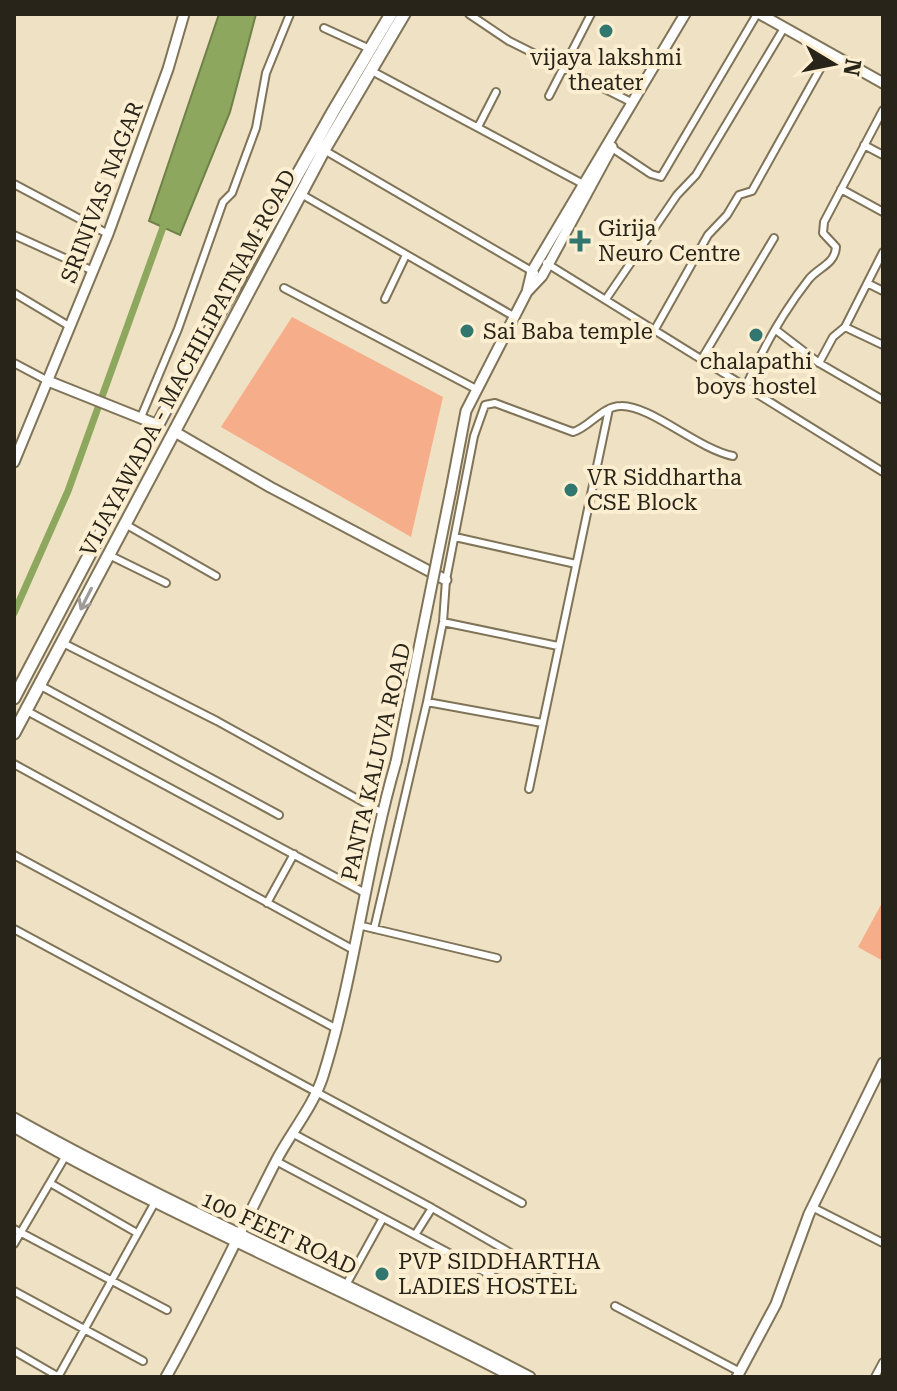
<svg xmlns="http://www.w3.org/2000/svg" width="897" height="1391" viewBox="0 0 897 1391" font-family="'Roboto Serif',serif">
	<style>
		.green { fill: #f6ad8a }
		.water { fill: #8da85e; stroke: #6f8049; stroke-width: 2 }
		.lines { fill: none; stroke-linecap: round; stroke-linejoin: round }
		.canal { stroke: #8da85e; stroke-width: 7 }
		.street-casing { stroke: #7f7358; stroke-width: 10 }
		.secondary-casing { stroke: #7f7358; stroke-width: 13 }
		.highway-casing { stroke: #7f7358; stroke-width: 15 }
		.street { stroke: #fff; stroke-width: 6 }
		.secondary { stroke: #fff; stroke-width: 9 }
		.highway { stroke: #fff; stroke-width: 11 }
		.secondary-bridge-casing { stroke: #7f7358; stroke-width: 13; stroke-linecap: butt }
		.secondary-bridge { stroke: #fff; stroke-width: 9 }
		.oneway { stroke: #9f9c98 }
		.poi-dot { fill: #31776f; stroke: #fceed0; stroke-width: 3 }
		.labels { text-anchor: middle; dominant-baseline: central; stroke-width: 8; stroke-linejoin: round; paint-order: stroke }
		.poi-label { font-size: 22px; fill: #292419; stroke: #fceed0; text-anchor: start }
		.street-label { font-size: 22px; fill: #292419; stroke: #fceed0 }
	</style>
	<rect width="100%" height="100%" fill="#efe1c3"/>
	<path class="green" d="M292,317L443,397L411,537L221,427Z
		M883,901V961L858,947Z"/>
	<path class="water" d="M219,14H256L230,112L180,235L149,221Z"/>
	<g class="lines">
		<path class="canal" d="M14,613L68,491L166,219"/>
		<defs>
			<path id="street" d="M469,14L509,41L631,102
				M324,28L370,49
				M370,70L583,184
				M549,96L591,14
				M478,127L496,92
				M864,145L883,155
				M612,148L651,174L661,177L757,14
				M324,150L535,273
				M14,184L108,234
				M841,189L883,212
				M301,194L515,317
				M14,235L91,270
				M546,263L883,472
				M869,284L883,291
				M284,288L476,389
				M14,293L69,326
				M385,299L406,255
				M606,299L677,195L696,175L784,28
				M845,327L883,252
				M776,330L819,363L883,400
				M654,331L708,235L727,215L739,195L752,191L829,53
				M701,360L774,238
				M14,363L48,381
				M819,363L833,337L845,327L883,345
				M745,388C762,350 783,312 809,279C819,267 835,264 836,247L823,233L824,222L883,110
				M141,417L178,329L223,202L232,193L256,128L266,73L290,14
				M125,524L216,576
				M455,537L576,564
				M109,555L166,583
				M443,622L558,646
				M63,643L217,721L381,812
				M41,686L279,815
				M427,702L542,723
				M27,711L365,893
				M14,764L352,949
				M529,789L609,409
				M14,855L335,1028
				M267,903L294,854
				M358,925L497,958
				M14,929L522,1203
				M374,929L427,702L443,622L446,580L474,436L485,405L495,403L573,432C590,427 602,406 621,406C650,405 698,449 733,456
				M292,1133L432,1208L572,1288
				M276,1161L513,1287
				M50,1183L137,1233
				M812,1207L883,1243
				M14,1229L167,1310
				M415,1235L432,1208
				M14,1244L65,1157
				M346,1285L383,1218
				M14,1291L143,1361
				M615,1306L740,1372
				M14,1351L59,1377
				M58,1377L154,1204
				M875,1377L883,1362"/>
			<path id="secondary" d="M760,14L883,83
				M527,292L542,276L612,147
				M48,381L158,425
				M175,432L270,487L446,580
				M14,462L108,234L168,69L184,14
				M451,490L466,411L527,292L532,271L685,14
				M14,1118C182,1212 360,1287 530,1377
				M14,1127C175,1220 348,1290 513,1377
				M166,1377C206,1306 239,1233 276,1161C291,1132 313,1107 323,1076C355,974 366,865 396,762
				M737,1377L776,1304L809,1214L883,1063"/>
			<path id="highway" d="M14,698L175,392L334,110L391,14
				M14,733L324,150L404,14"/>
		</defs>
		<use href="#street" class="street-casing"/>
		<use href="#secondary" class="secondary-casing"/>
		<use href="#highway" class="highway-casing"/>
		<use href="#street" class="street"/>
		<use href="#secondary" class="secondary"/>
		<use href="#highway" class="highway"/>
		<defs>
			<path id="secondary-bridge" d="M396,762L451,490"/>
		</defs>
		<use href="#secondary-bridge" class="secondary-bridge-casing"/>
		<use href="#secondary-bridge" class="secondary-bridge"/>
	</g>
	<defs><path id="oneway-shaft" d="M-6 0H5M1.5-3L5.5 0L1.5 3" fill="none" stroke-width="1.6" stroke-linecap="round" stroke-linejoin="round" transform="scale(2)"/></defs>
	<use class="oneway" href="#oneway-shaft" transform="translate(86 599) rotate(117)"/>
	<g class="poi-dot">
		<circle cx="606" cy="31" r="8"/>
		<path d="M576 229h8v8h8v8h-8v8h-8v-8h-8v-8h8z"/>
		<circle cx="467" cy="331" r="8"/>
		<circle cx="756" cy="335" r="8"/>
		<circle cx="571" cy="490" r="8"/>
		<circle cx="382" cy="1274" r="8"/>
	</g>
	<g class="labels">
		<g class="poi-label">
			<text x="606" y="57" text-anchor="middle">vijaya lakshmi<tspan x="606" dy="25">theater</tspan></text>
			<text x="598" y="228">Girija<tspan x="598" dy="25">Neuro Centre</tspan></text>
			<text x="483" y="331">Sai Baba temple</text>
			<text x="756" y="361" text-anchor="middle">chalapathi<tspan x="756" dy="25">boys hostel</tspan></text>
			<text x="587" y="477">VR Siddhartha<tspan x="587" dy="25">CSE Block</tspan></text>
			<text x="398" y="1261">PVP SIDDHARTHA<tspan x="398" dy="25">LADIES HOSTEL</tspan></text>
		</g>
		<g class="street-label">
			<text transform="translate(102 192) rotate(-69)">SRINIVAS NAGAR</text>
			<text transform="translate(188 363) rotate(-62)">VIJAYAWADA - MACHILIPATNAM ROAD</text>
			<text transform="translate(376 762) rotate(-77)">PANTA KALUVA ROAD</text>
			<text transform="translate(279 1233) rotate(25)">100 FEET ROAD</text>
		</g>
	</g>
	<rect width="897" height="1391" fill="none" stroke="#292419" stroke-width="32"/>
	<g transform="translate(833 64) rotate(100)" stroke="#fceed0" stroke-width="6" paint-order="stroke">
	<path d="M0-6L14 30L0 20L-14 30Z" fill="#292419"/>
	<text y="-12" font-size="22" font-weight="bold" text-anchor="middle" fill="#292419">N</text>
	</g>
</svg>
